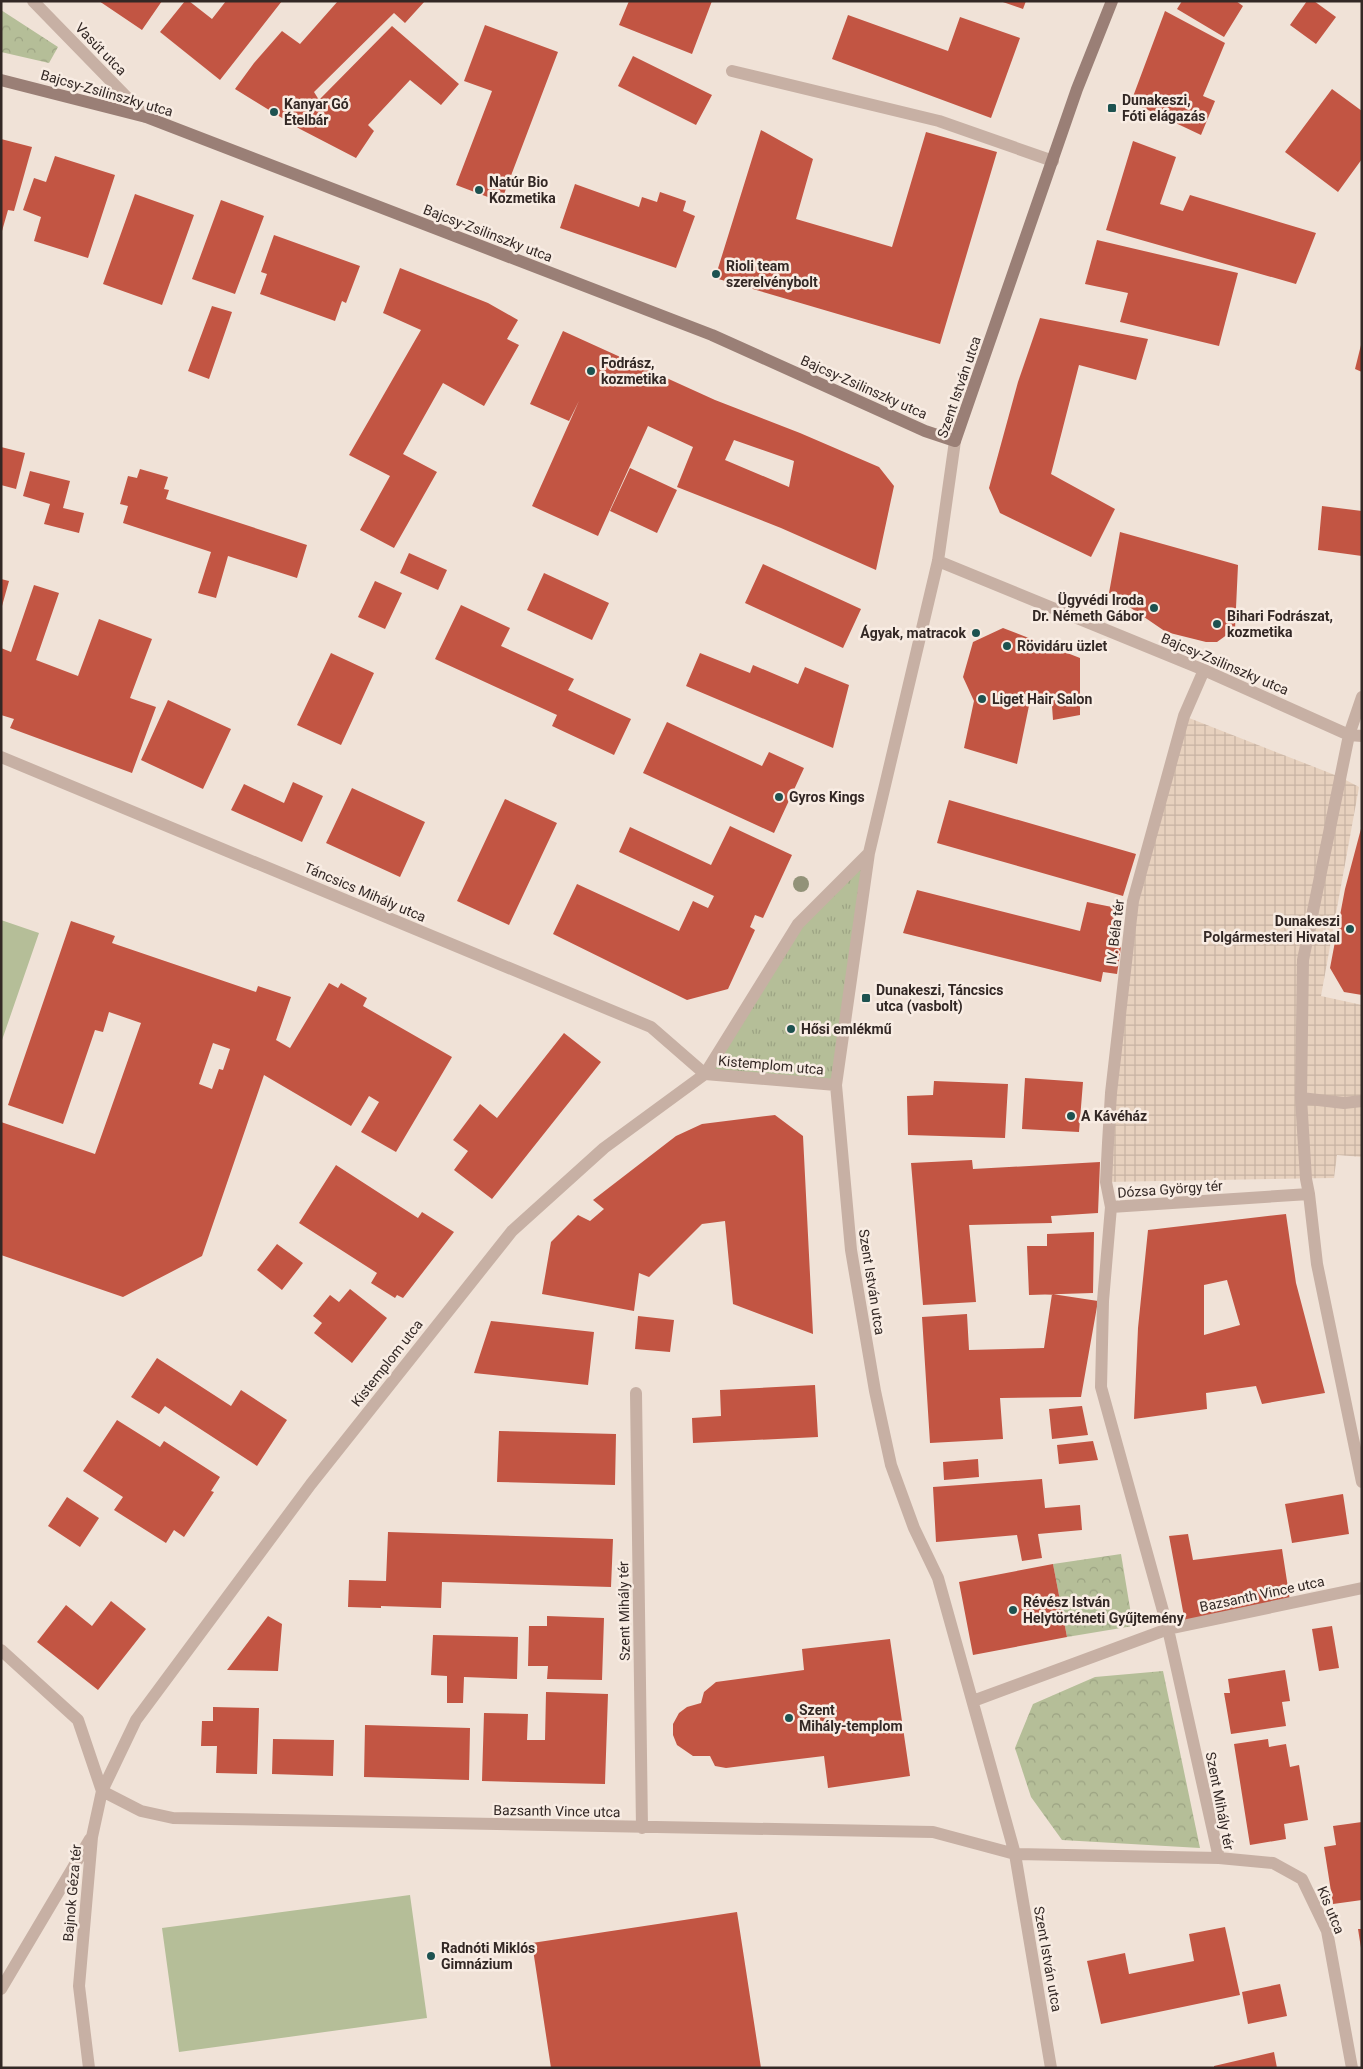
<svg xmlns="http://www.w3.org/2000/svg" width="1363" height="2069" viewBox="0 0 1363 2069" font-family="Roboto,sans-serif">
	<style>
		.grass { fill: url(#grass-tufts) }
		.park { fill: url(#park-crowns) }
		.pitch { fill: #b5be98 }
		.plaza { fill: url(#plaza-grid) }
		.building { fill: #c25543; fill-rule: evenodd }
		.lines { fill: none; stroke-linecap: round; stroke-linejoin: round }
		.lane { stroke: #c7b0a4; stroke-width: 12 }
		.street { stroke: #c7b0a4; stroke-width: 12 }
		.secondary { stroke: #9a7f76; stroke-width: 12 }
		.tree { fill: #929278 }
		.poi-dot { fill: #1d5250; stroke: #f8ece3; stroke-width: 2 }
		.labels { text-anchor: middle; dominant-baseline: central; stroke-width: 5; stroke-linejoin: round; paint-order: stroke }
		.street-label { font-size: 14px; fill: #332825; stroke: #f8ece3 }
		.poi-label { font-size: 14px; font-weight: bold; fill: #332825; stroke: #f8ece3; text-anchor: start }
	</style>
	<defs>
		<pattern id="grass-tufts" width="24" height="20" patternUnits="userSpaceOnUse" patternTransform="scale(1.25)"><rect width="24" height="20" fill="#b5be98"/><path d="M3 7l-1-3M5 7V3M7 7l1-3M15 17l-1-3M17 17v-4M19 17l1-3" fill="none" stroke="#9ca383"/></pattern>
		<pattern id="park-crowns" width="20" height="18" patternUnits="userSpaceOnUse" patternTransform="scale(1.25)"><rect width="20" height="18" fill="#b5be98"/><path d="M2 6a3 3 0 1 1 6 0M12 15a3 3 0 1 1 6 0" fill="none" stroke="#9ca383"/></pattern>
		<pattern id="plaza-grid" width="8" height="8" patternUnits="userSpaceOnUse" patternTransform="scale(1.25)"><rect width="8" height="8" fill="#e7d1be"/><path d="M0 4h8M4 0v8" fill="none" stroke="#c7b3a3"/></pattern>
	</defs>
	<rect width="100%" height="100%" fill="#f0e2d7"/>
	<path class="grass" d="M869,853L836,1085L705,1074L798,924Z"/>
	<path class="park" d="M1,10L58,47L49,63L1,52Z
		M1121,1554L1133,1626L1067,1637L1053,1564Z
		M1163,1671L1200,1848L1062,1840L1031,1797L1015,1748L1033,1704L1095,1677Z"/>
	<path class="pitch" d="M1,920L39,933L1,1043Z
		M410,1895L427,2018L179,2052L162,1928Z"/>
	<path class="plaza" d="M1184,716L1340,777L1359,787L1321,996L1362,1005V1157L1337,1155L1334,1178L1106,1182L1133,901Z"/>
	<path class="building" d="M99,1H162L142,30Z
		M185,1H189L212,19L226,1H282L220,80L160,32Z
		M338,1H425L405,23L394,13L314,92L319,100L392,26L459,84L441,105L410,80L368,125L374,131L356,158L300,129L235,89L254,63L282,31L300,44Z
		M629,1H712L692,54L619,25Z
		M1000,1H1026L1023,9Z
		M1182,1H1236L1243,6L1224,37L1177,9Z
		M1307,1H1314L1336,17L1316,44L1290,25Z
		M1165,11L1225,43L1203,96L1215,101L1201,135L1131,102Z
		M848,15L948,51L960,17L1020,38L991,118L832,59Z
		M485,25L558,52L501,202L456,185L492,91L464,81Z
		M633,56L712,95L696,125L618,86Z
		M1332,89L1362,111V159L1338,192L1285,152Z
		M761,130L813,159L796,219L892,247L926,132L997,152L940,344L715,278Z
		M1,139L32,147L14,211L8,210L2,231Z
		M1133,141L1176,157L1160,204L1183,211L1190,195L1316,233L1296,284L1106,230Z
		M55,156L115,175L88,258L34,241L41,217L23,210L34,178L46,182Z
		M575,184L639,207L642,197L657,202L660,192L686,201L683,211L695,216L676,268L560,228Z
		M135,194L194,215L162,305L103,284Z
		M221,200L264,216L235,294L192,279Z
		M274,235L360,266L346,303L342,301L335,321L260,294L267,274L261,272Z
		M1097,240L1238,273L1219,346L1120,322L1128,293L1085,284Z
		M400,268L488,303L518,320L507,339L519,345L484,406L443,383L403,454L437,472L394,548L360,530L390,476L349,455L421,330L383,313Z
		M212,306L232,312L209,379L188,371Z
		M1040,318L1148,339L1136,380L1079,365L1051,474L1115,509L1091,557L1000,513L989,488L1018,382Z
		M563,331L715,400L800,433L879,467L894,486L876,570L781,528L677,487L693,447L648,426L598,536L532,506L579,401L569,421L530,404ZM734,440L794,461L789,487L725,460Z
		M1361,345H1362V372L1355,369Z
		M1,447L25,453L16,489L1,485Z
		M630,468L677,490L657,533L610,511Z
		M140,469L168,477L164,489L169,490L166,499L307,545L297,578L228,556L216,598L198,593L211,552L123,523L128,506L120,504L128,476L137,478Z
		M30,471L70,481L63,508L84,513L79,533L44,524L50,504L23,496Z
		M1322,506L1362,511V556L1318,550Z
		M1120,532L1238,565L1235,629L1217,642H1206L1166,632L1109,593Z
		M409,553L447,570L438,590L400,573Z
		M763,564L861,609L843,648L745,603Z
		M544,573L609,603L592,640L527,610Z
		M1,579L9,581L2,606H1Z
		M375,581L402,593L385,629L358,617Z
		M34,585L59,593L36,660L78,676L99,619L152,639L130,698L156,707L132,773L10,728L14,719L1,715V648L11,652Z
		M461,605L510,628L501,646L574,679L568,690L631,719L614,755L552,726L557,715L435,659Z
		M1003,628L1080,658V715L1053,720L1052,706L1030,701L1017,764L964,748L974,701L963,677L973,642Z
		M331,653L374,673L341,745L297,725Z
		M700,653L750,673L753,665L798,684L805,667L849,685L833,748L686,686Z
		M168,700L231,729L203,789L141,760Z
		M667,722L762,766L769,752L804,768L774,833L643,773Z
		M293,782L323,796L302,842L231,810L244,784L284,803Z
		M352,788L425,822L400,877L326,843Z
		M505,799L557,823L509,925L457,901Z
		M949,800L1136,854L1123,896L937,843Z
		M1362,825V995L1344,992L1330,968L1345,889Z
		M730,826L792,855L763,918L755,915L750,927L755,930L728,989L687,1000L553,934L577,884L679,931L693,901L708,908L714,896L619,852L630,827L711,865Z
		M917,890L1080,931L1087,902L1117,908L1108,943L1121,947L1117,974L1103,972L1101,982L903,933Z
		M71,921L115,936L112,943L256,992L258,986L291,997L276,1040L290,1048L329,983L338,988L341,983L367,998L363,1006L452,1057L396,1152L361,1132L379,1102L369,1096L351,1126L264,1075L202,1256L123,1297L1,1255V1122L95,1154L141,1023L109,1012L103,1032L95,1030L63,1124L8,1105ZM213,1043L230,1049L223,1070L219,1069L212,1089L199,1084Z
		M564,1033L601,1062L492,1199L454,1170L468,1151L453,1140L480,1104L497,1118Z
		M1025,1078L1083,1082L1079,1132L1022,1129Z
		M934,1081L1008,1084L1005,1138L908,1135L907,1096L933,1095Z
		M775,1115L803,1136L813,1334L733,1304L725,1221L702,1224L649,1277L639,1273L634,1311L542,1294L551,1242L578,1215L590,1221L604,1209L593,1200L676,1136L702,1124Z
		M972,1160L973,1169L1100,1162L1098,1213L1051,1216L1052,1223L969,1225L976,1302L923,1305L911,1163Z
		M336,1165L418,1218L422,1212L454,1232L403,1298L397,1295L395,1298L371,1283L377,1273L299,1223Z
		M1286,1214L1296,1283L1325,1393L1262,1404L1256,1386L1206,1393L1207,1409L1134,1419L1138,1328L1148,1230ZM1227,1280L1240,1325L1204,1335V1285Z
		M1094,1232L1093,1293L1029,1295L1027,1246H1047V1234Z
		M277,1244L303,1263L282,1290L257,1270Z
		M350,1289L387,1318L352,1363L314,1333L322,1323L313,1316L330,1295L339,1302Z
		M1052,1294L1098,1301L1081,1397L1000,1398L1003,1439L930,1443L922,1317L967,1314L969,1350L1044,1348Z
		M638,1316L674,1320L670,1352L635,1349Z
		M491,1321L594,1332L588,1385L474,1373Z
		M157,1358L231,1406L241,1390L287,1420L257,1466L165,1406L159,1414L131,1397Z
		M815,1385L818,1437L693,1443L692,1418L721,1416L720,1390Z
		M1082,1406L1088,1435L1052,1439L1049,1409Z
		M117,1420L160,1447L164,1441L220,1477L211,1491L214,1492L184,1537L174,1530L166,1543L114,1510L123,1497L83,1471Z
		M499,1431L616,1434L615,1485L497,1482Z
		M1093,1441L1098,1460L1059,1464L1057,1445Z
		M978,1459L979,1477L944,1480L943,1462Z
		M1042,1479L1045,1508L1080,1505L1082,1530L1038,1534L1042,1558L1022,1561L1017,1535L936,1542L933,1487Z
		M1343,1494L1349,1534L1292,1543L1285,1504Z
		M67,1497L99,1518L80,1547L48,1526Z
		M388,1532L613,1539L611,1587L442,1582L441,1608L381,1606V1608L348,1607L349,1580L386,1581Z
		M1188,1534L1193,1560L1282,1549L1291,1607L1185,1622L1169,1536Z
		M1053,1564L1067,1637L973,1655L959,1582Z
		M111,1601L146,1629L98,1690L37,1642L66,1605L92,1626Z
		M268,1616L282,1624L278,1671L227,1670Z
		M547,1616L604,1618L602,1680L547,1679L548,1666H528L529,1626H547Z
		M1332,1626L1339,1668L1319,1671L1312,1629Z
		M433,1635L518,1637L517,1679L464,1677L463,1703H447V1676L431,1675Z
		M890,1639L910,1776L828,1788L824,1756L726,1768L715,1766L710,1756H693L677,1745L673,1735V1724L679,1713L687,1707L701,1703L704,1692L716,1682L804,1670L802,1649Z
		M1285,1670L1290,1701L1282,1702L1286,1726L1231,1734L1224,1693H1230L1228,1679Z
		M546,1692L608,1694L605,1784L482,1781L484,1713L528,1714L527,1740H545Z
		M213,1707L259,1708L257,1774L216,1773L217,1746H201L202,1721H213Z
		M365,1725L470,1728L469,1780L364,1777Z
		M273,1739L334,1740L333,1776L272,1774Z
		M1268,1739L1269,1747L1286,1744L1290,1767L1299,1765L1308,1820L1284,1824L1286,1839L1250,1845L1234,1744Z
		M1362,1822V1900L1333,1904L1324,1847L1336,1845L1333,1826Z
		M737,1912L761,2068H551L532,1943Z
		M1225,1927L1240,1995L1101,2024L1087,1961L1125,1953L1129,1974L1194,1961L1189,1934Z
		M1358,1929H1362V1948H1361Z
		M1280,1984L1287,2016L1248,2024L1242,1992Z
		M1274,2052L1277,2068H1214V2066Z"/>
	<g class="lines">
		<path class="lane" d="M732,71L939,121L1053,161"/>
		<path class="street" d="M33,1L146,117
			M955,441L938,561L869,853L836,1085L851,1250L875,1391L891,1465L914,1528L938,1578L1015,1854L1051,2068
			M938,561L1204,670L1349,735L1362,736
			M1204,670L1184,716L1133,901L1111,1093L1108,1143L1106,1182L1111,1207L1103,1301L1101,1387L1168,1629L1219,1858
			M1,757L651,1027L705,1074
			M705,1074L798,924L869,853
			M1301,1098L1344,1103L1362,1101
			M1309,1194L1306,1179L1301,1098L1303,960L1349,735L1362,697
			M1111,1207L1309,1194L1317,1264L1362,1482
			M636,1393L642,1828
			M1,1650L78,1720L102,1791L141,1811L173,1818L933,1832L1015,1854L1219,1858L1273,1863L1302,1879L1327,1931L1352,2068
			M973,1701L1168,1629L1362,1588
			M1,1989L90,1839
			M89,2068L79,1986L92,1837L102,1791L136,1720L311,1484L512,1231L604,1148L705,1074L836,1085"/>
		<path class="secondary" d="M1,80L146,117L712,335L925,431L955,441L1077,89L1112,1"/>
	</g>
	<circle class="tree" cx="801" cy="884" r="8"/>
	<g class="poi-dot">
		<rect x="1107" y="103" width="10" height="10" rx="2.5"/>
		<circle cx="274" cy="112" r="5"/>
		<circle cx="479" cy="190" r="5"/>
		<circle cx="716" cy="274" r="5"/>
		<circle cx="591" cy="371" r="5"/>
		<circle cx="1154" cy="608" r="5"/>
		<circle cx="1217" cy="624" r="5"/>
		<circle cx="976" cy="633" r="5"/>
		<circle cx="1007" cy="646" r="5"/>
		<circle cx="982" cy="699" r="5"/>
		<circle cx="779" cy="797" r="5"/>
		<circle cx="1350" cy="929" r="5"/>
		<rect x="861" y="993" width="10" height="10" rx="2.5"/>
		<circle cx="791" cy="1029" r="5"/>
		<circle cx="1071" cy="1116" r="5"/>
		<circle cx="1013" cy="1610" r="5"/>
		<circle cx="789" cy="1718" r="5"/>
		<circle cx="431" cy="1956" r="5"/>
	</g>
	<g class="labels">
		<g class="street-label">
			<text transform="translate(101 49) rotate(46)">Vasút utca</text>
			<text transform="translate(107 93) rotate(16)">Bajcsy-Zsilinszky utca</text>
			<text transform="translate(488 233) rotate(21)">Bajcsy-Zsilinszky utca</text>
			<text transform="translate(864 387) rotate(24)">Bajcsy-Zsilinszky utca</text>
			<text transform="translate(959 387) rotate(-71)">Szent István utca</text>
			<text transform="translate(1225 664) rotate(23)">Bajcsy-Zsilinszky utca</text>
			<text transform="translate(365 892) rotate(23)">Táncsics Mihály utca</text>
			<text transform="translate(1115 932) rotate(-83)">IV. Béla tér</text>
			<text transform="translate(771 1065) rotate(5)">Kistemplom utca</text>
			<text transform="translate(1170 1189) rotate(-4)">Dózsa György tér</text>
			<text transform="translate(872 1282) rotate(81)">Szent István utca</text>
			<text transform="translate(387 1363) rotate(-52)">Kistemplom utca</text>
			<text transform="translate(1262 1594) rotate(-12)">Bazsanth Vince utca</text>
			<text transform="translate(624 1611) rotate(-91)">Szent Mihály tér</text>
			<text transform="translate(1220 1801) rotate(79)">Szent Mihály tér</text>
			<text transform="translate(557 1811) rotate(1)">Bazsanth Vince utca</text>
			<text transform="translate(72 1893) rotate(-85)">Bajnok Géza tér</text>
			<text transform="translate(1331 1910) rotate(68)">Kis utca</text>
			<text transform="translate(1048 1959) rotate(80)">Szent István utca</text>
		</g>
		<g class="poi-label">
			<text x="1122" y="100">Dunakeszi,<tspan x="1122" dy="16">Fóti elágazás</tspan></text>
			<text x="284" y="104">Kanyar Gó<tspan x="284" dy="16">Ételbár</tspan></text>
			<text x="489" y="182">Natúr Bio<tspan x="489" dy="16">Kozmetika</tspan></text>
			<text x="726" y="266">Rioli team<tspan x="726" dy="16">szerelvénybolt</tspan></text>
			<text x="601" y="363">Fodrász,<tspan x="601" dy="16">kozmetika</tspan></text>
			<text x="1144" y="600" text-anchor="end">Ügyvédi Iroda<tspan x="1144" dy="16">Dr. Németh Gábor</tspan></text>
			<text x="1227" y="616">Bihari Fodrászat,<tspan x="1227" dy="16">kozmetika</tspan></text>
			<text x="966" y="633" text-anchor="end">Ágyak, matracok</text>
			<text x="1017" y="646">Rövidáru üzlet</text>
			<text x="992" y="699">Liget Hair Salon</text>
			<text x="789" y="797">Gyros Kings</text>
			<text x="1340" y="921" text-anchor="end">Dunakeszi<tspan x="1340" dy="16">Polgármesteri Hivatal</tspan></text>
			<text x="876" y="990">Dunakeszi, Táncsics<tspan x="876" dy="16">utca (vasbolt)</tspan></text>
			<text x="801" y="1029">Hősi emlékmű</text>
			<text x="1081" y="1116">A Kávéház</text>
			<text x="1023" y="1602">Révész István<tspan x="1023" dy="16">Helytörténeti Gyűjtemény</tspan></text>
			<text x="799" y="1710">Szent<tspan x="799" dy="16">Mihály-templom</tspan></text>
			<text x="441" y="1948">Radnóti Miklós<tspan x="441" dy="16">Gimnázium</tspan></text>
		</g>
	</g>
	<rect width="1363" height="2069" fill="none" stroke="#332825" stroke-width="5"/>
</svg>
